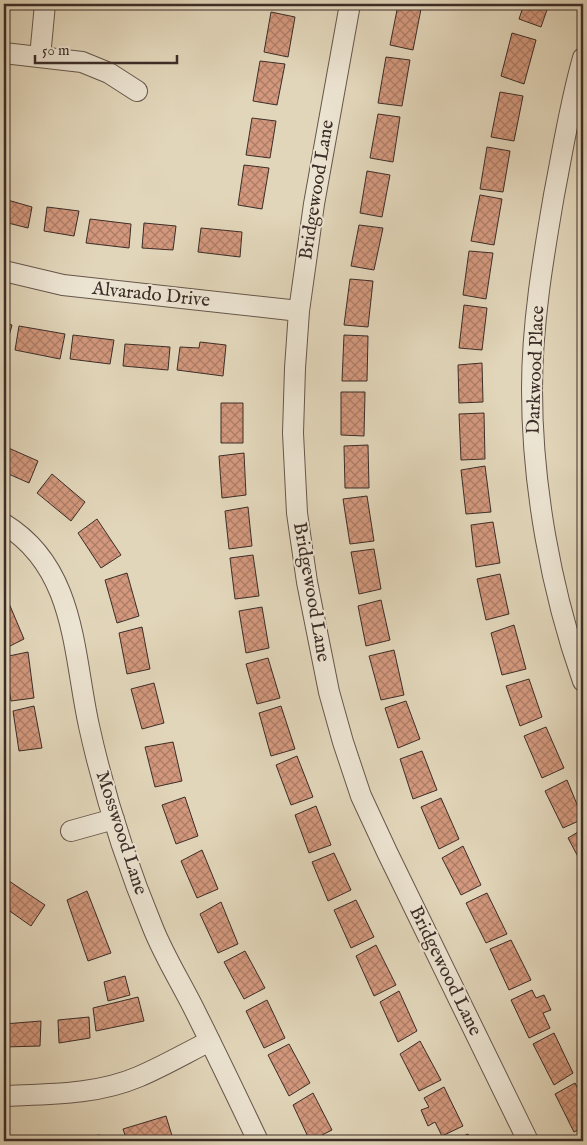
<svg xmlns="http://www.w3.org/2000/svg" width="587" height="1145" viewBox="0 0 587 1145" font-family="'IM FELL English',serif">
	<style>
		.building { fill: url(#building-cross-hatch); stroke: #3c2d28 }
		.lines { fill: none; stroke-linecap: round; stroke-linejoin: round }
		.street-casing { stroke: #66574c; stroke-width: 22 }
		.street { stroke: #ece4d2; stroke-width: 20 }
		.labels { text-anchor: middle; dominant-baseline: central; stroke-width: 4; stroke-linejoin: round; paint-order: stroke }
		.street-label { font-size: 19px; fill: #3c2d28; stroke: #ece4d2 }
	</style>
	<defs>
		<pattern id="building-cross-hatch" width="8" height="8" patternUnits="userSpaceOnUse" patternTransform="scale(1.25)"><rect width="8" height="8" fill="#d3987d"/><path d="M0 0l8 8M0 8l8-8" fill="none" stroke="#ac7c66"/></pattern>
	</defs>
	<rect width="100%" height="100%" fill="#e2d6ba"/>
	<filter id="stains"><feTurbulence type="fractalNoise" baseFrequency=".004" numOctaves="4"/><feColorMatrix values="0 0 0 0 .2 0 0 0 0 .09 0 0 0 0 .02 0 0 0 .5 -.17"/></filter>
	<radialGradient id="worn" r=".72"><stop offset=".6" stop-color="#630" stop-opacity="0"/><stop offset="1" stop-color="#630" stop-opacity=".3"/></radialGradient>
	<path class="building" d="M274,4H298L297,8Z
		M524,4H549L541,27L519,19Z
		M398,5L421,9L413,50L390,45Z
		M271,12L295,17L288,57L264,52Z
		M512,33L536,40L524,84L501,76Z
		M386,57L410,60L402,106L378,103Z
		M260,61L285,64L277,105L253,101Z
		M500,92L523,96L514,141L491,137Z
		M378,114L400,117L393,162L370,158Z
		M252,118L276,121L270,158L246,155Z
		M487,147L510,151L503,192L480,189Z
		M244,165L269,168L262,209L238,205Z
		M367,171L390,175L382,217L360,213Z
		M480,195L502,199L494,245L471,241Z
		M4,199L32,207L28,228L4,222Z
		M47,207L79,211L74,236L44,231Z
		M90,219L131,224L129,248L86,243Z
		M144,223L176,226L173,250L142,248Z
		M359,225L383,228L374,270L351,266Z
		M201,228L242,232L240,257L198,252Z
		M469,251L493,253L486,299L463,295Z
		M350,279L373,281L368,327L344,325Z
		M464,305L487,308L482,350L459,348Z
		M4,323L12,325L6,347H4Z
		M19,326L65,334L60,359L15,350Z
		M73,335L114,340L110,364L70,359Z
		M344,335L368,336L367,381H342Z
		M200,342L226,345L223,376L177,370L180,347L199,348Z
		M125,344L170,347L168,370L123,366Z
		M582,349H583V395H579Z
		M482,363L483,402L459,403L458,365Z
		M341,392H365L364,436L341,435Z
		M221,403H243V443H221Z
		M580,409H583V453H581Z
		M484,413L485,459L461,460L459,414Z
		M368,445L369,488H345L344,446Z
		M4,446L38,461L29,483L4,472Z
		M244,453L246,495L222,498L219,456Z
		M485,466L491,512L466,514L461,470Z
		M52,474L85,502L71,521L37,493Z
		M367,496L374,541L350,544L343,499Z
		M248,507L252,546L229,549L225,511Z
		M97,519L121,555L101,568L78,533Z
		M493,522L500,563L476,567L471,525Z
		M374,549L381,589L359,594L351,552Z
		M253,555L259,596L235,599L230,558Z
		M127,573L139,616L117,623L105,580Z
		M500,574L509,614L486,620L477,579Z
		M381,600L390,640L366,646L358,606Z
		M8,601L24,639L4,649V603Z
		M262,607L269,648L246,653L239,611Z
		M514,625L526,669L502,675L491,633Z
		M142,627L150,669L127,674L119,633Z
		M394,650L404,695L381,700L369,656Z
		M28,652L34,698L11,701L4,657Z
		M268,658L280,698L257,704L246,664Z
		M529,679L542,717L520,726L506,686Z
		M154,683L164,723L142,729L131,689Z
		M406,701L420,739L398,748L385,708Z
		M34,706L42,748L19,751L13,711Z
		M281,706L295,749L271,756L259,713Z
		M546,727L564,768L542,778L524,736Z
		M173,742L182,781L155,787L145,747Z
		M422,751L437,790L413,799L400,759Z
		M297,756L313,797L291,805L276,765Z
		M567,780L583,819L563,828L545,791Z
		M185,797L198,836L176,844L162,805Z
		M441,798L459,839L439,849L421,807Z
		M316,806L331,845L309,853L295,815Z
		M583,829V866L568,838Z
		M463,846L481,885L461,895L442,858Z
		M202,850L218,889L197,898L181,861Z
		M334,853L351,890L328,901L312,862Z
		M9,881L45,905L31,926L4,907V889Z
		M87,891L111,953L88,961L67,900Z
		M487,893L507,934L486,943L466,903Z
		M356,900L374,937L351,948L334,910Z
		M221,902L238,944L218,953L200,914Z
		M511,940L531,980L509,990L490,949Z
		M376,945L396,985L374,996L356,956Z
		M245,951L265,988L244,999L224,962Z
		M125,976L130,995L108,1001L104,982Z
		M532,990L536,998L544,995L551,1010L543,1013L550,1028L529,1038L511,1000Z
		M399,991L417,1031L398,1042L380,1002Z
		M138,997L144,1021L96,1031L93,1008Z
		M267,1000L285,1038L264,1048L246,1011Z
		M89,1017L90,1038L59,1043L58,1020Z
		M41,1021L40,1046L4,1047V1024Z
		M554,1033L573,1073L554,1085L533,1044Z
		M420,1041L441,1080L419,1091L400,1054Z
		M289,1044L310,1083L289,1096L268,1055Z
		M575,1083L583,1099V1127L574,1132L555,1094Z
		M444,1087L463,1126L442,1136L435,1122L428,1126L421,1110L429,1107L424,1098Z
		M313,1093L332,1130L310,1141L293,1105Z
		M166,1116L173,1139L166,1141H127L123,1129Z
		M468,1134L472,1141H452Z
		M100,1135L101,1141H62V1140Z"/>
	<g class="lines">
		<defs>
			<path id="street" d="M350,4L314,204L299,311L295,368L293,433L297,513L307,582L329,692L343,742L361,796L387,852L528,1141
				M4,53L82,62L109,73L137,91
				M40,57L45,4
				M583,58C570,103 563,149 554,195C543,259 532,324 532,389C532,485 551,591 583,681
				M4,271L63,285L299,311
				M4,524C76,568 73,653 89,726C104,794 126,863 153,928C165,958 183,986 197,1015C218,1057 238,1099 258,1141
				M71,831L114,819
				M4,1096C48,1094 96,1095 138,1077C162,1067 186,1053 210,1041"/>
		</defs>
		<use href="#street" class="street-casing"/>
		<use href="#street" class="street"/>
	</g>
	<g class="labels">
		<g class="street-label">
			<text transform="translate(317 190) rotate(-81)">Bridgewood Lane</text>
			<text transform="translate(151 295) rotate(6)">Alvarado Drive</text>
			<text transform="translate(536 370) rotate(-88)">Darkwood Place</text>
			<text transform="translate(311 592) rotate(80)">Bridgewood Lane</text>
			<text transform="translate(121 833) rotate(72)">Mosswood Lane</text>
			<text transform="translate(445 971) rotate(64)">Bridgewood Lane</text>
		</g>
	</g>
	<rect width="587" height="1145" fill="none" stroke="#e2d6ba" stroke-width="20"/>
	<rect x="5" y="5" width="577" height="1135" fill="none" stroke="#3c2d28" stroke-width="2.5"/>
	<rect x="10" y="10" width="567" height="1125" fill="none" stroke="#3c2d28"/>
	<path d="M35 55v8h142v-8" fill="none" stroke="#3c2d28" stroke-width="2.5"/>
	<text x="42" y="55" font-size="15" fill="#3c2d28" stroke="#ece4d2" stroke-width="4" paint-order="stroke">50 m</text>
	<rect width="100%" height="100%" filter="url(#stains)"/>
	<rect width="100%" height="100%" fill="url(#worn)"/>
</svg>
